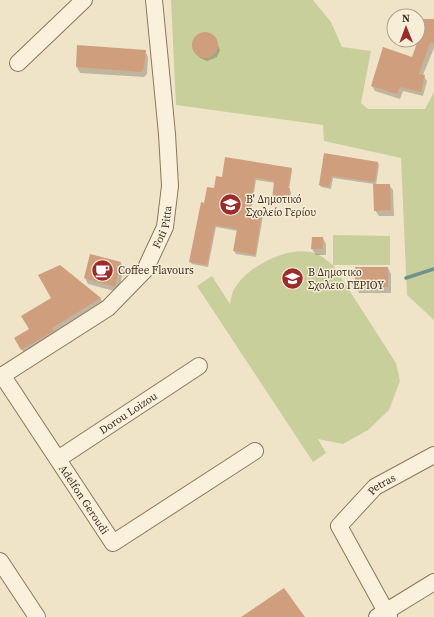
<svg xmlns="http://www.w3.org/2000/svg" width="434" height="617" viewBox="0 0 434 617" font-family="'Source Serif 4',serif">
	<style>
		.green { fill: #c9cf9b }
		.shadow { fill: #0003 }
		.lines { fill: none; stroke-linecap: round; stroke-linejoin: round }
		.stream { stroke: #6f938a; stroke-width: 3.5 }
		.building { fill: #cf9f7d }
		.minor-casing { stroke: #8d765c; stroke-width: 18 }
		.minor { stroke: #faf1dc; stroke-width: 16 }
		.labels { text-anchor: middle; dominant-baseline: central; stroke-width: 3; stroke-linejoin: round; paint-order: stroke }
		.poi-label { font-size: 11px; fill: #3d2e20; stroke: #f7eed8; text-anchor: start }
		.street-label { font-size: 11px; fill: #3d2e20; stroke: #f7eed8 }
	</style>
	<rect width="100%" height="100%" fill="#f0e4c8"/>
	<path class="green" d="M171,0H313L331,22L342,47L371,51L361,103L368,109H425L434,92V320L407,295L401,158L324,141L323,125L176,105Z
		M333,235L390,236V265H333L396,363L400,381L389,410L368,430L343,444L318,439L326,453L313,462L197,286L212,276L230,304C231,298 232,291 236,286C251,264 292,244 317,254C323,256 328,262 333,265Z"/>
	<path class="shadow" d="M434,20V48L423,75L427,81L423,96L403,91L400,99L375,91L372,86L412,58Z
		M208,33L215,37L220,50L217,57L207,61L200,58L193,43L200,34Z
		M145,51L148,57L147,74L144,77L80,73L77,67Z
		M325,154L378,163L379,165L376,185H389L393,190L394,216H379L375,210L374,184L333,178L331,189L321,187L320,185Z
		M291,169L292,171L289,189L291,192L290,204L274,203L273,200L275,183L256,180L251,212L261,213L263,216L256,257L236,254L234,251L238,231L216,227L208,267L192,264L190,262L205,204L223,178Z
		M323,238L326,244V255H316L312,249Z
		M121,263L124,269L118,292L88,284L85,278Z
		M60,266L101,299L107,309L28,360L15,338L30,330L52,298Z
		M356,268H388L391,274V293H359L356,287Z"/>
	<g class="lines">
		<path class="stream" d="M406,278L434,269"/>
	</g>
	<path class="building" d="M418,19H434V43H430L419,74L425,75L421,92L400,87L397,94L371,86L383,47L412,57L418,40Z
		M192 45a13 13 0 1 1 26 0a13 13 0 1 1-26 0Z
		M77,45L146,50L144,68L141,72L76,67Z
		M324,153L378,162L375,182L332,176L329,187L319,185Z
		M225,157L292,168L288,188H290L289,202L272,200L274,181L255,178L250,210L262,212L255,255L233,251L237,229L215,225L207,265L189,262L201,202L204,203L207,187L214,188L216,176L222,177Z
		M373,184H390L391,210L374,211Z
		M312,237H323V249H311Z
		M90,254L121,262L115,287L84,278Z
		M60,265L101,298L52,328L54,331L21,350L14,338L29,329L21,316L51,298L38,275Z
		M355,267H388V287H355Z
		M284,588L305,617H241Z"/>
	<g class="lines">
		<defs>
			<g id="minor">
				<path d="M18,63L84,0"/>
				<path id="s1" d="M2,375L113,543L255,451"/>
				<path id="s2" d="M0,377L108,308L145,270L165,227L170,186L167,134L154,0"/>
				<path id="s3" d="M58,459L199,366"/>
				<path d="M0,561L37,617"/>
				<path d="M377,617L434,582"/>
				<path id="s4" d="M389,617L339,526L375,487L434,455"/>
			</g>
		</defs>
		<use href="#minor" class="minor-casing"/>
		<use href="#minor" class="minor"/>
	</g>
	<defs>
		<symbol id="school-disc" viewBox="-11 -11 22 22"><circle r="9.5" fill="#9e2a2b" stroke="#f7eed8"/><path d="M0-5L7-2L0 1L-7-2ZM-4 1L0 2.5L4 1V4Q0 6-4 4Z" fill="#fff"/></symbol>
		<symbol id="cafe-disc" viewBox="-11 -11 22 22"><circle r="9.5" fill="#9e2a2b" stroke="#f7eed8"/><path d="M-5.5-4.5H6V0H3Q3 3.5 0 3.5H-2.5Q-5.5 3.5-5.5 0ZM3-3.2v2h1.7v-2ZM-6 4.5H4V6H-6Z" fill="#fff"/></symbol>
	</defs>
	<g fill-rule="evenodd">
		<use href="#school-disc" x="218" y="192" width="25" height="25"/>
		<use href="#cafe-disc" x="90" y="258" width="25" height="25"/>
		<use href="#school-disc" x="280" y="266" width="25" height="25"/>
	</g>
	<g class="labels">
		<g class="poi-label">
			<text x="246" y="199">Β' Δημοτικό<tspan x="246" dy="13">Σχολείο Γερίου</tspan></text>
			<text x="118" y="270">Coffee Flavours</text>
			<text x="308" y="272">Β Δημοτικο<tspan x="308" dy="13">Σχολειο ΓΕΡΙΟΥ</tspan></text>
		</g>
		<g class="street-label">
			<text stroke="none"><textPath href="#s2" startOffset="228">Foti Pitta</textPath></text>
			<text stroke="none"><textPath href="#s3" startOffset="84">Dorou Loizou</textPath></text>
			<text stroke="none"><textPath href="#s4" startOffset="164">Petras</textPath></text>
			<text stroke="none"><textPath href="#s1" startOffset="149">Adelfon Geroudi</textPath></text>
		</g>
	</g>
	<g transform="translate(406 28) rotate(359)"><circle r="19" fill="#f7eed8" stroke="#ada18e"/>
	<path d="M0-3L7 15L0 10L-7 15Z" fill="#9e2a2b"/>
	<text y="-6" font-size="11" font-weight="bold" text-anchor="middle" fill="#3d2e20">N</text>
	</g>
</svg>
